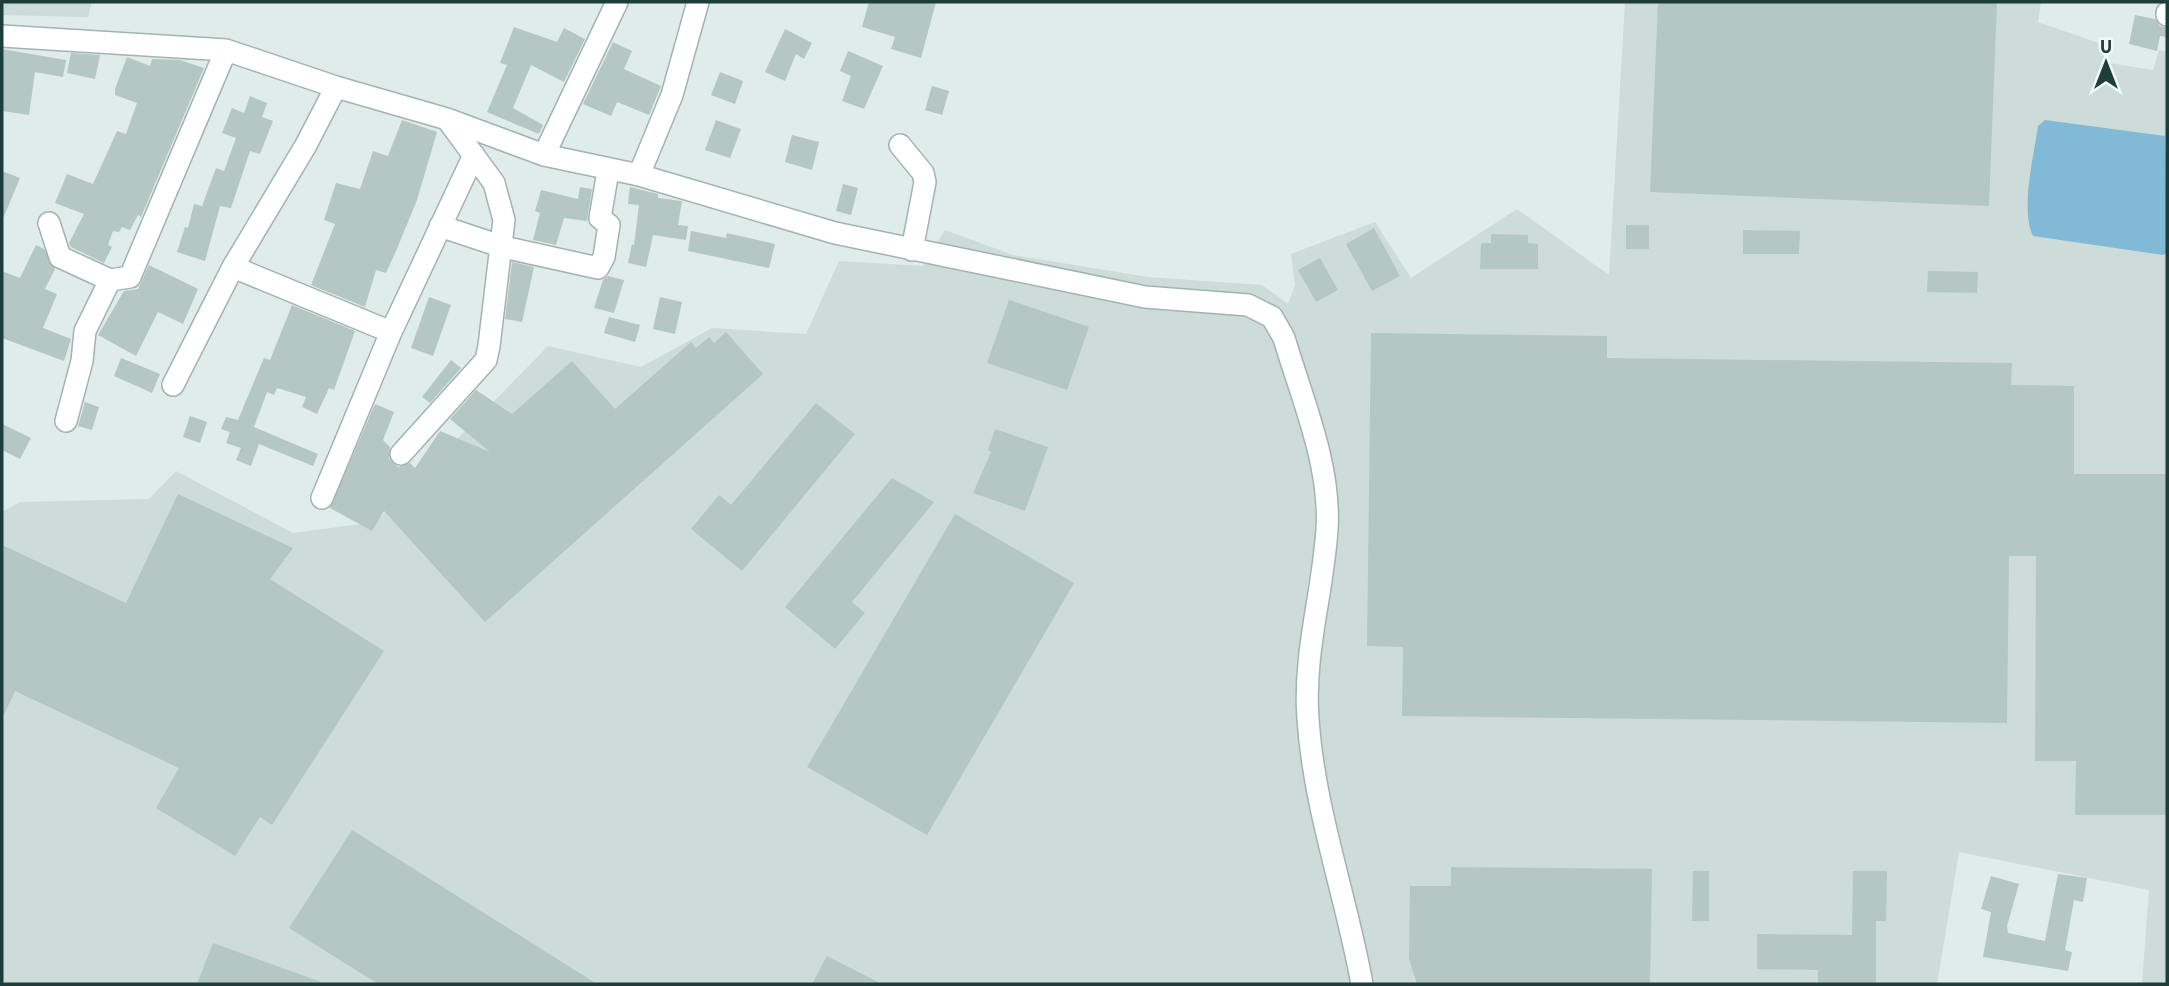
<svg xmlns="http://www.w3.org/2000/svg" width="2169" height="986" viewBox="0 0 2169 986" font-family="'Source Sans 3',sans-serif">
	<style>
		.built { fill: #cddcd8 }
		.water { fill: #81b9d7 }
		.building { fill: #b4c7c3 }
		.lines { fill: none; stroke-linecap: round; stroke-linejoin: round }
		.minor-casing { stroke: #a1b4b2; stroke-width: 24 }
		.minor { stroke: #fff; stroke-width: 21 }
	</style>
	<rect width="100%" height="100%" fill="#dfece9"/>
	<path class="built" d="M2,2H92L88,17L2,15Z
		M1625,2H2041L2038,22L2107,46L2104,62L2153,70L2159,50L2167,52V984H2142L2149,890L1959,852L1937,984H2V512L20,502L149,499L176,471L293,533L376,522L548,346L641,367L712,328L806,334L839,261L923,266L945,230L1013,255L1148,277L1262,285L1288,304L1295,285L1291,254L1375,222L1411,278L1517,209L1609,275Z"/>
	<path class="water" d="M2045,120L2165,136L2167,253L2163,255L2033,236C2020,209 2034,156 2038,126Z"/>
	<path class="building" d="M869,2H936L921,58L891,49L895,37L862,27Z
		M1658,2H1997L1989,206L1650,192Z
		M2135,15L2155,19L2160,26L2167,28V37L2160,36L2157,51L2129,44Z
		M514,27L557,42L564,28L585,39L564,82L531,65L513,108L543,125L539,134L487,112L507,65L500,63Z
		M785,29L812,43L804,59L796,54L785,81L765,72Z
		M613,42L632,51L624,69L661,86L649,115L617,102L611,116L583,104Z
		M2,49L66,60L63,77L35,72L29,115L2,111Z
		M848,51L883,66L864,109L842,101L851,76L840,71Z
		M71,53L100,55L95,79L67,73Z
		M127,57L150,66L152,59L180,60L204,68L141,217L138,215L130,230L122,227L119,232L113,231L108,245L112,247L104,263L71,247L69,243L84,214L55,203L67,174L93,184L117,131L126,134L137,103L115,95V89Z
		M720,72L743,81L735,104L711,95Z
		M932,86L949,91L942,115L925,110Z
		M250,96L267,103L262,117L273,121L260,154L250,151L231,208L220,206L205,261L177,252L185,227L188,228L194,204L202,206L216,168L224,171L236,138L222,133L232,108L244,113Z
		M402,120L437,132L417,200L396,251L386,273L376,270L365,307L311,285L335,224L324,220L336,183L360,189L373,151L388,156Z
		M716,120L741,129L730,158L705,150Z
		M792,135L819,142L812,170L785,162Z
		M2,171L20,178L2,221Z
		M843,184L858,188L851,215L836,211Z
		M580,187L592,189L587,221L564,218L556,245L533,240L540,213L535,211L541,190L578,199Z
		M630,187L658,194V198L682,201L678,225L688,226L686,240L653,235L646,267L628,263L632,244L634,245L639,205L628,204Z
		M1626,225H1649V249H1626Z
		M1374,228L1400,276L1372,291L1346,244Z
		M1743,230L1800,231L1799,254H1743Z
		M691,231L726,238L727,233L775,244L769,268L688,251Z
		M1491,234L1528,235V243L1538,244V269H1480L1481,243H1491Z
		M36,245L44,249L55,269L45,289L57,294L43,328L71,339L64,361L2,338V271L20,278Z
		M1320,258L1338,290L1316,302L1298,270Z
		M512,262L534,267L522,322L505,319Z
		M149,265L198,289L183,324L158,312L136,356L98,335L124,291L138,289Z
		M1928,271L1978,272L1977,293L1927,292Z
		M608,276L624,280L614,313L594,308L603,280Z
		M429,297L451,305L433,356L411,348Z
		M660,297L682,302L675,334L653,329Z
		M1009,300L1089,327L1067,390L987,363Z
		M292,305L355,331L334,390L329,388L317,414L302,407L306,397L277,388L274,395L267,392L254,427L318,454L313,466L259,444L251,466L236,460L241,448L226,443L230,432L221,429L226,417L238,420L264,358L270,360Z
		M609,317L640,325L635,342L604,333Z
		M726,332L763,374L485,622L384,511L372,531L330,508L375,404L394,412L383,440L390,447L389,459L398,467L410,463L415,468L440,431L490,452L450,419L476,390L512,414L572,361L615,409L691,342L696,348L709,337L714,343Z
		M1371,333L1607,336V358L2012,363L2011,385L2074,386V474H2167V815H2075L2076,761H2035L2036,556H2009L2007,723L1402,716L1403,647L1367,646Z
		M121,358L160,374L152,393L114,376Z
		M451,360L461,368L430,403L422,397Z
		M85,402L99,407L92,430L78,426Z
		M816,403L855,434L742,571L691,529L719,495L731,505Z
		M190,416L207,422L200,443L183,437Z
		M2,424L31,438L20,459L2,450Z
		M995,429L1048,447L1025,511L973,493L991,452L988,450Z
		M892,478L934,502L852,602L865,613L835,649L785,607Z
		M178,494L293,548L270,579L384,651L272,825L260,817L235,856L156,808L179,768L15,691L2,719V545L126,603Z
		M955,514L1074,583L927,835L807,767Z
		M352,830L597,984H378L289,928Z
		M1451,867L1652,869L1650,984H1417L1409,959L1410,886H1451Z
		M1693,871H1709V921H1692Z
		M1853,871H1887L1886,921H1876V984H1818V970L1757,969V934L1852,935Z
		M2058,874L2087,878L2083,902L2074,900L2065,950L2072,952L2068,971L1983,957L1991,912L1981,909L1991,876L2019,884L2007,926L2008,933L2045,941Z
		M213,943L321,982V984H197Z
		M827,956L882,984H812Z"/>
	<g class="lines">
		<defs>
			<path id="minor" d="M2167,15V13
				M2,36L226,50L336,87L447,119L544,155L639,175L835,233L1145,297L1248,305L1272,317L1284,338C1302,399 1331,465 1327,529C1323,593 1303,654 1308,719C1314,809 1346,895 1362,984
				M900,145L923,173L925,182L912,250
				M544,155L617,2
				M639,175L672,95L698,2
				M49,223L60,257L110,280L130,277L226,50
				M440,226L503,247L598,268L604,257L609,225L600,218L608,171
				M233,267L391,332
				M173,385L233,267L306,145L336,87
				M66,421L82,361L85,331L110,280
				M401,454L486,360L489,346L504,220L494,183L447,119
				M322,498L391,332L474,155"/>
		</defs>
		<use href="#minor" class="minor-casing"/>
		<use href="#minor" class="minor"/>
	</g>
	<rect width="2169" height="986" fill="none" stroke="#1e3e3c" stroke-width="7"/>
	<g transform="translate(2106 63)" stroke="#f0f8f6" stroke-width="5" paint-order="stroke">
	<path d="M0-5L12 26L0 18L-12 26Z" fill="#1e3e3c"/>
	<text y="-10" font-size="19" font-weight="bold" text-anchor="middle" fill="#1e3e3c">U</text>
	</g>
</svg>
